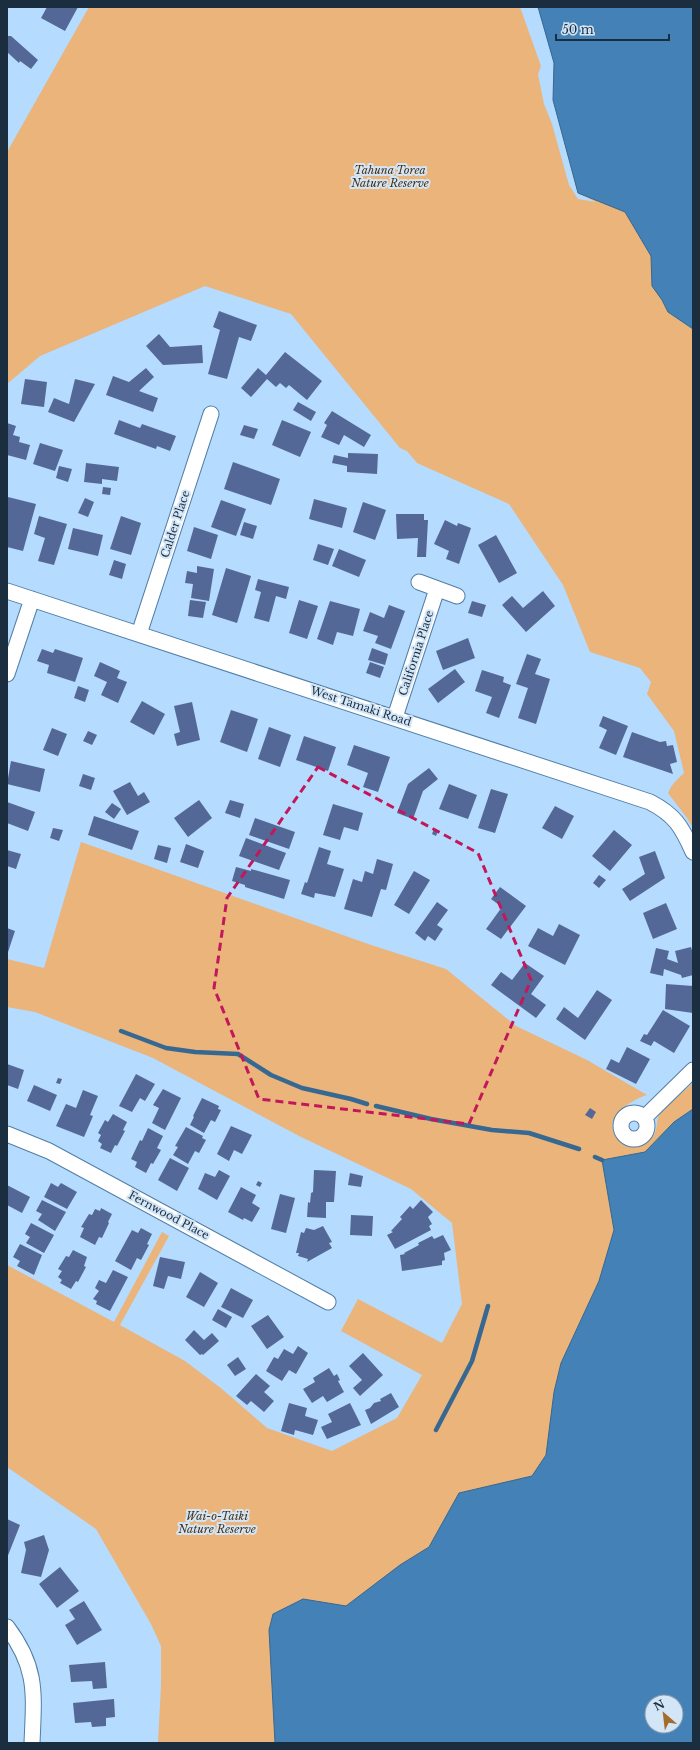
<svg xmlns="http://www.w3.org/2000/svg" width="700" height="1750" viewBox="0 0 700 1750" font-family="'Libre Baskerville',serif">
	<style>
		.green { fill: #eab47b; fill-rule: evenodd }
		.water { fill: #4381b6; stroke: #376892; fill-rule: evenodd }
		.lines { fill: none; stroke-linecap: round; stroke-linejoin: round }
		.stream { stroke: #376892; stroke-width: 4.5 }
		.building { fill: #546897 }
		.minor-casing { stroke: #517ea6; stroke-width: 17 }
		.minor { stroke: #fff; stroke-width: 15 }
		.marked { fill: none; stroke: #c2185b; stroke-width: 3; stroke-dasharray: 8 5; stroke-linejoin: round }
		.labels { text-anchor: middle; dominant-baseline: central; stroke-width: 4; stroke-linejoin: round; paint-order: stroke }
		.park-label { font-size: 11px; font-style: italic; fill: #483015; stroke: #d3e6f7 }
		.street-label { font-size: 11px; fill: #1b2e3f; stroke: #d3e6f7 }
	</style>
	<rect width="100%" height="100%" fill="#b5dbfe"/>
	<path class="green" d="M89,7H520L541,66L538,74L544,104L552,124L569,185L578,199L596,202L578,193L553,100L554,63L538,7H693V828L687,818L668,793C673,782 676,781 684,773L674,731L647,694L651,682L640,668L590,652L563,585L509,504L417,463L407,451L400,448L291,314L205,286L40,356L7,384V152Z
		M81,842L371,945L446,969L516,1026L587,1060L647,1095C631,1100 601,1118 617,1137C620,1141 627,1146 632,1147C640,1148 651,1140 655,1133C659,1123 654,1120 663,1110C672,1101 683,1092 693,1083V1743H158L161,1686V1646L151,1624L96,1529L7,1467V1265L114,1322L162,1232L169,1236L120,1325L185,1361L222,1389L267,1428L332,1451L397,1418L422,1375L341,1331L358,1299L442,1343L462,1304L452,1223L411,1189L301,1137L153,1058L35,1012L7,1007V959L44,968ZM652,1702H676V1726H652Z"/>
	<path class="water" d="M538,7H693V329L668,312L662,300L652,286L651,256L625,212L578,193L553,100L554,63Z
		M693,1109V1743H275L269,1630L273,1614L303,1599L346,1606L400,1565L429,1547L459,1493L532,1476L546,1455L554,1392L561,1363L599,1281L614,1230L602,1160L645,1152L674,1122ZM652,1702H676V1726H652Z"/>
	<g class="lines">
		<path class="stream" d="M121,1031L166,1048L195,1052L238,1054L271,1075L302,1088L351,1099L367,1104
			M376,1106L431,1119L492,1130L529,1133L579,1149
			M595,1157L602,1160
			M436,1430L472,1361L488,1306"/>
	</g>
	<path class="building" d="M47,7H78L65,31L41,18Z
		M7,36H11L38,60L31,69L20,61L19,63L7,52Z
		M219,311L257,325L251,341L239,337L227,379L208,374L220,330L213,327Z
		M159,334L170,347L202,345L203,363L163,365L146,346Z
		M285,352L322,381L307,400L289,385L286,388L280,383L276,387L267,379L251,397L241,388L258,368L266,375Z
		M146,368L154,377L139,391L158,398L153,412L106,395L113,376L129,382Z
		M25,379L47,382L44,407L21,404Z
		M75,379L95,384L74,422L48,412L54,398L69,404Z
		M298,402L316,412L311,421L293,410Z
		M332,411L371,435L364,447L344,435L339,445L321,437L327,425L324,423Z
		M119,420L140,428L142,424L176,436L170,451L157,446L156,449L114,434Z
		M282,420L311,432L300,457L272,445Z
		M7,423L16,426L13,435L20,437L19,442L30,445L26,460L7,455Z
		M244,425L258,429L254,439L240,435Z
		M40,443L63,450L55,471L33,464Z
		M348,453L378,454L377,474L347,472V466L332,463L334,455L348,458Z
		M233,462L280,479L271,505L224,489Z
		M86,463L119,467L117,481L102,479V484L84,482Z
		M59,466L72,469L68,482L56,478Z
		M103,487L111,488L110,495L102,494Z
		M8,497L36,504L23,551L7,547Z
		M85,498L94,502L88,517L78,513Z
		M314,499L347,508L342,528L309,519Z
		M221,500L246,509L236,536L211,527Z
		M363,502L386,510L375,540L353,532Z
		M396,514H424V520H428L426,557H417L418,538L397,539Z
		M39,516L67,524L54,565L38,561L45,538L34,534Z
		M121,516L141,523L131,555L110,549Z
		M445,520L457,526L458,523L471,528L459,564L446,559L449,551L434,544Z
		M244,522L257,526L253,539L240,535Z
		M194,527L218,535L211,559L187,551Z
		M73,528L103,535L98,556L68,549Z
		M496,535L517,573L499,583L478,545Z
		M318,544L334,549L328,565L313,560Z
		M339,549L366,560L359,577L332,566Z
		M114,560L126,564L122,579L109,575Z
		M197,566L214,569L209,601L191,598L193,584L185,583L187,571L197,573Z
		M226,568L251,576L237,623L212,615Z
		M258,579L289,587L286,599L276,596L269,622L254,618L261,592L255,590Z
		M543,591L555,606L526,632L502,605L512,596L523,608Z
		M190,600L206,602L203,618L188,616Z
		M299,600L318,606L307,639L289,633Z
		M330,601L360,609L353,636L337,632L333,645L317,639Z
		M472,601L486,605L482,617L468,613Z
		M389,605L405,611L391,649L375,643L378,636L363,631L370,612L384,618Z
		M468,638L475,658L443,670L436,651Z
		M372,648L388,654L385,665L368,660Z
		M42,649L53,653L55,649L83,658L75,682L47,673L49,665L37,661Z
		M527,654L541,659L535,674L550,679L536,724L518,718L528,688L516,684Z
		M100,662L120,671L117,678L127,682L118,703L101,695L107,682L94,676Z
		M370,662L384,667L380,678L366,673Z
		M455,669L465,682L438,703L428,689Z
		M482,670L504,677L503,682L511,685L499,718L486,713L492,697L475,691Z
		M78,686L89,690L85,702L74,698Z
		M142,701L165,714L154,735L130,722Z
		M192,702L200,740L177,746L174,734L180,732L174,706Z
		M231,710L258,719L247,752L220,742Z
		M603,716L628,726L616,755L599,748L607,730L599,726Z
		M269,727L291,735L280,767L258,759Z
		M52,728L67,734L58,756L43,750Z
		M88,731L97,735L92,745L83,741Z
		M632,732L660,742L666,741L667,746L673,745L677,762L670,764L673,774L623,757Z
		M304,736L336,747L328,771L296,760Z
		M354,745L390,757L378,792L363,787L368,773L347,765Z
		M11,761L45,769L40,792L7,784Z
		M429,768L438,779L423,791L413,819L397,813L408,784Z
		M83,774L95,778L91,790L79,786Z
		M130,782L138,796L144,792L150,802L127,815L113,791Z
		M449,784L477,795L468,819L439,809Z
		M491,789L508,794L495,833L478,828Z
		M199,800L212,818L188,837L174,818Z
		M230,800L244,804L240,818L225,813Z
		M7,802L35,812L28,831L7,823Z
		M112,803L121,809L114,819L105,812Z
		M333,804L363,813L358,831L344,827L340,840L323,835Z
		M555,806L574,816L562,839L542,828Z
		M94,816L139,831L132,850L88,835Z
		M255,818L295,832L289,849L249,835Z
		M53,828L63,830L59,841L50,838Z
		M434,829L438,831L436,836L432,834Z
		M614,830L632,845L610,871L592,856Z
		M246,838L286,853L279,870L239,856Z
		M186,844L204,851L198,868L180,862Z
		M158,845L171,848L167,863L154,859Z
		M319,847L331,851L327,864L344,869L335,897L315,893L314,898L301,894L305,882L307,883Z
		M7,850L21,854L16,869L7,866Z
		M655,851L665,878L630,901L622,889L645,874L639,857Z
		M377,859L393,864L386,890L381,889L372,917L344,909L353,879L362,882L365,871L373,874Z
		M236,867L251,871V869L290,880L284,899L245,887V885L232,881Z
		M414,871L430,880L409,914L394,905Z
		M599,875L606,880L599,888L593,883Z
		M500,887L526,906L501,939L486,929L502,907L491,899Z
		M437,902L448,910L437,925L443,929L435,941L428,936L425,941L415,933Z
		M666,903L677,929L653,939L643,913Z
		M559,924L580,935L565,965L528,946L538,928L553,936Z
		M7,928L15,931L7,955Z
		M691,947L693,954V975L682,978L681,975L664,969L663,976L650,973L656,948L669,951L667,959L678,963L675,951Z
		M525,963L544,976L531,994L546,1005L536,1018L491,985L501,972L512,980Z
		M666,984L693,986V1013L665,1009Z
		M597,990L612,1000L585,1040L556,1019L564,1007L578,1018Z
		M663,1010L690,1026L674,1053L654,1041L651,1046L640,1041L644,1034L647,1035Z
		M627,1047L650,1059L636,1084L606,1069L611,1059L619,1063Z
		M7,1064L24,1070L18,1089L7,1085Z
		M136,1074L155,1084L145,1101L140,1098L132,1112L119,1106Z
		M58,1078L62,1079L60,1084L56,1083Z
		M34,1085L57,1095L50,1111L27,1101Z
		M163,1089L181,1098L165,1130L152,1123L159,1108L153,1105Z
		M83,1090L98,1096L90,1115L93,1116L84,1137L56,1126L66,1104L76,1108Z
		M202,1098L219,1106L218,1109L221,1110L215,1122L211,1120L204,1133L190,1125L194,1117L193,1116Z
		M590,1108L596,1112L592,1119L585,1115Z
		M113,1114L127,1122L123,1130L125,1131L117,1146L115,1145L111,1153L100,1148L102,1144L98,1141L101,1135L98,1133L105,1120L108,1122Z
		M231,1126L252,1135L242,1154L234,1150L229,1161L217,1154Z
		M186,1127L203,1136L202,1138L206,1140L199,1153L195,1151L188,1164L173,1155L178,1147L175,1146Z
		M148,1128L163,1136L157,1148L161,1150L153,1164L151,1163L146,1173L135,1167L137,1162L131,1159L140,1140L142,1141Z
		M170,1158L189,1168L177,1191L158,1180Z
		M219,1170L230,1176L217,1200L198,1189L205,1173L215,1177Z
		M314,1170L336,1171L334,1202H326V1218L307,1217L308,1202L310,1203L311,1193L313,1192Z
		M350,1173L363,1176L361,1187L348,1185Z
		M258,1181L262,1183L260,1187L256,1185Z
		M51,1183L58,1187L61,1183L77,1192L67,1209L44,1197Z
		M7,1185L30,1197L22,1213L7,1205Z
		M241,1187L256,1195L252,1203L260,1208L252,1222L244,1218L243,1220L228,1212Z
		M280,1194L295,1198L286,1233L271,1229Z
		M42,1200L66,1212L55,1231L38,1220L42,1214L36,1211Z
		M421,1200L433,1212L428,1217L432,1224L429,1226L431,1230L395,1249L387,1235L393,1232L391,1231L402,1219L400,1217L410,1206L413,1209Z
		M101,1208L112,1214L108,1222L109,1223L102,1238L99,1237L95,1245L80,1237L84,1228L81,1227L89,1214L92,1215L95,1209L100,1211Z
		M351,1215L373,1216L372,1236L350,1235Z
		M31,1223L54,1235L44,1253L26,1243L30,1237L25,1234Z
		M323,1226L332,1242L329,1243L332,1248L307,1262L308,1259L298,1256L299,1253H296L301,1232L304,1233L306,1228L314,1230Z
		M141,1228L152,1234L147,1244L149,1245L141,1260L137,1258L131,1270L115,1261L132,1230L138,1233Z
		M443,1235L451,1250L444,1253L445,1260L442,1261V1265L402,1271L400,1255L405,1254L404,1253L419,1245L418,1243L432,1236L434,1239Z
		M20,1244L42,1255L34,1275L17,1266L20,1261L13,1257Z
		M73,1250L87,1257L84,1266L86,1267L78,1282L76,1281L71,1289L60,1283L62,1280L58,1277L62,1271L58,1269L66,1256L69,1257Z
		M160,1257L185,1262L181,1279L168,1276L164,1289L153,1286Z
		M113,1270L128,1277L110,1311L96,1304L97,1301L93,1299L99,1291L95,1288L99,1280L106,1283Z
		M200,1272L218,1283L204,1307L186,1297Z
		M231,1288L253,1300L243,1318L221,1307Z
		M218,1309L232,1317L226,1328L212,1320Z
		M268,1315L284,1337L267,1349L251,1326Z
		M194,1330L204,1340L212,1333L219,1341L203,1355L202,1354L200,1355L185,1340Z
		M298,1346L308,1353L296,1374L289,1370L282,1381L266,1371L274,1357L278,1359L284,1349L293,1354Z
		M363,1353L383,1375L360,1396L353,1388L362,1380L349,1366Z
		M238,1357L246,1369L235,1376L227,1365Z
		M329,1368L334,1376L337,1374L340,1380L338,1381L344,1392L327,1402L323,1396L312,1403L303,1389L315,1382L313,1378Z
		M256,1374L270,1386L264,1392L274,1401L264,1412L251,1401L247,1405L236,1396Z
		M391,1393L399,1407L371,1424L365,1410L370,1408L374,1403L381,1401L380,1399Z
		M289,1403L307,1408L305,1416L318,1420L313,1435L295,1430L294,1435L281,1431Z
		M350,1403L361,1425L327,1439L321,1427L332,1422L328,1414Z
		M7,1519L20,1525L7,1558Z
		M44,1535L49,1550L41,1577L21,1573L26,1550L24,1542Z
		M60,1567L79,1591L57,1608L39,1584Z
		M84,1601L102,1630L77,1645L65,1625L75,1619L69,1610Z
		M105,1662L107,1688L93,1689L92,1681L71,1682L69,1665Z
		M114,1699L115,1717L106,1718V1726L92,1727L91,1722L75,1723L73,1703Z"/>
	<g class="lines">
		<defs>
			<path id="minor" d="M419,582L457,596
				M7,591L650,802C675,815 682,827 693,852
				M139,634L211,414
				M7,674L32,599
				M395,717L437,589
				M621 1126a13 13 0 1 1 26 0a13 13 0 1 1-26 0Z
				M644,1118L693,1070
				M7,1134L49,1151L328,1302
				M7,1627C38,1668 34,1694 32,1743"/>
		</defs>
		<use href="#minor" class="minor-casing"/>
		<use href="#minor" class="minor"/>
	</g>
	<path class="marked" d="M318,767L478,853L531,980L469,1124L259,1099L214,988L227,898Z"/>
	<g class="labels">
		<g class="park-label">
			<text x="390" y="170">Tahuna Torea<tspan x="390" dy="13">Nature Reserve</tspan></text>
			<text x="217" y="1516">Wai-o-Taiki<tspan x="217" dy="13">Nature Reserve</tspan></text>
		</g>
		<g class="street-label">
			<text transform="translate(175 524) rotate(-72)">Calder Place</text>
			<text transform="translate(416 653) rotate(-72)">California Place</text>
			<text transform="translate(361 706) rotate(18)">West Tāmaki Road</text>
			<text transform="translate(169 1215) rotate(28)">Fernwood Place</text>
		</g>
	</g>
	<rect width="700" height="1750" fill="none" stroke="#1b2e3f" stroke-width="16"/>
	<g transform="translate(664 1714) rotate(332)"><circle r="19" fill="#d3e6f7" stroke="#899cad"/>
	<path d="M0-3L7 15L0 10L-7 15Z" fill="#a46c29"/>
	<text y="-6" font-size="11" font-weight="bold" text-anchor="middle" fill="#1b2e3f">N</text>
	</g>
	<path d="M556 34v6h113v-6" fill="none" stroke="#1b2e3f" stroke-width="2"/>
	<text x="562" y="34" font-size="12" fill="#1b2e3f" stroke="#d3e6f7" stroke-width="3" paint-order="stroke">50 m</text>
</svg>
